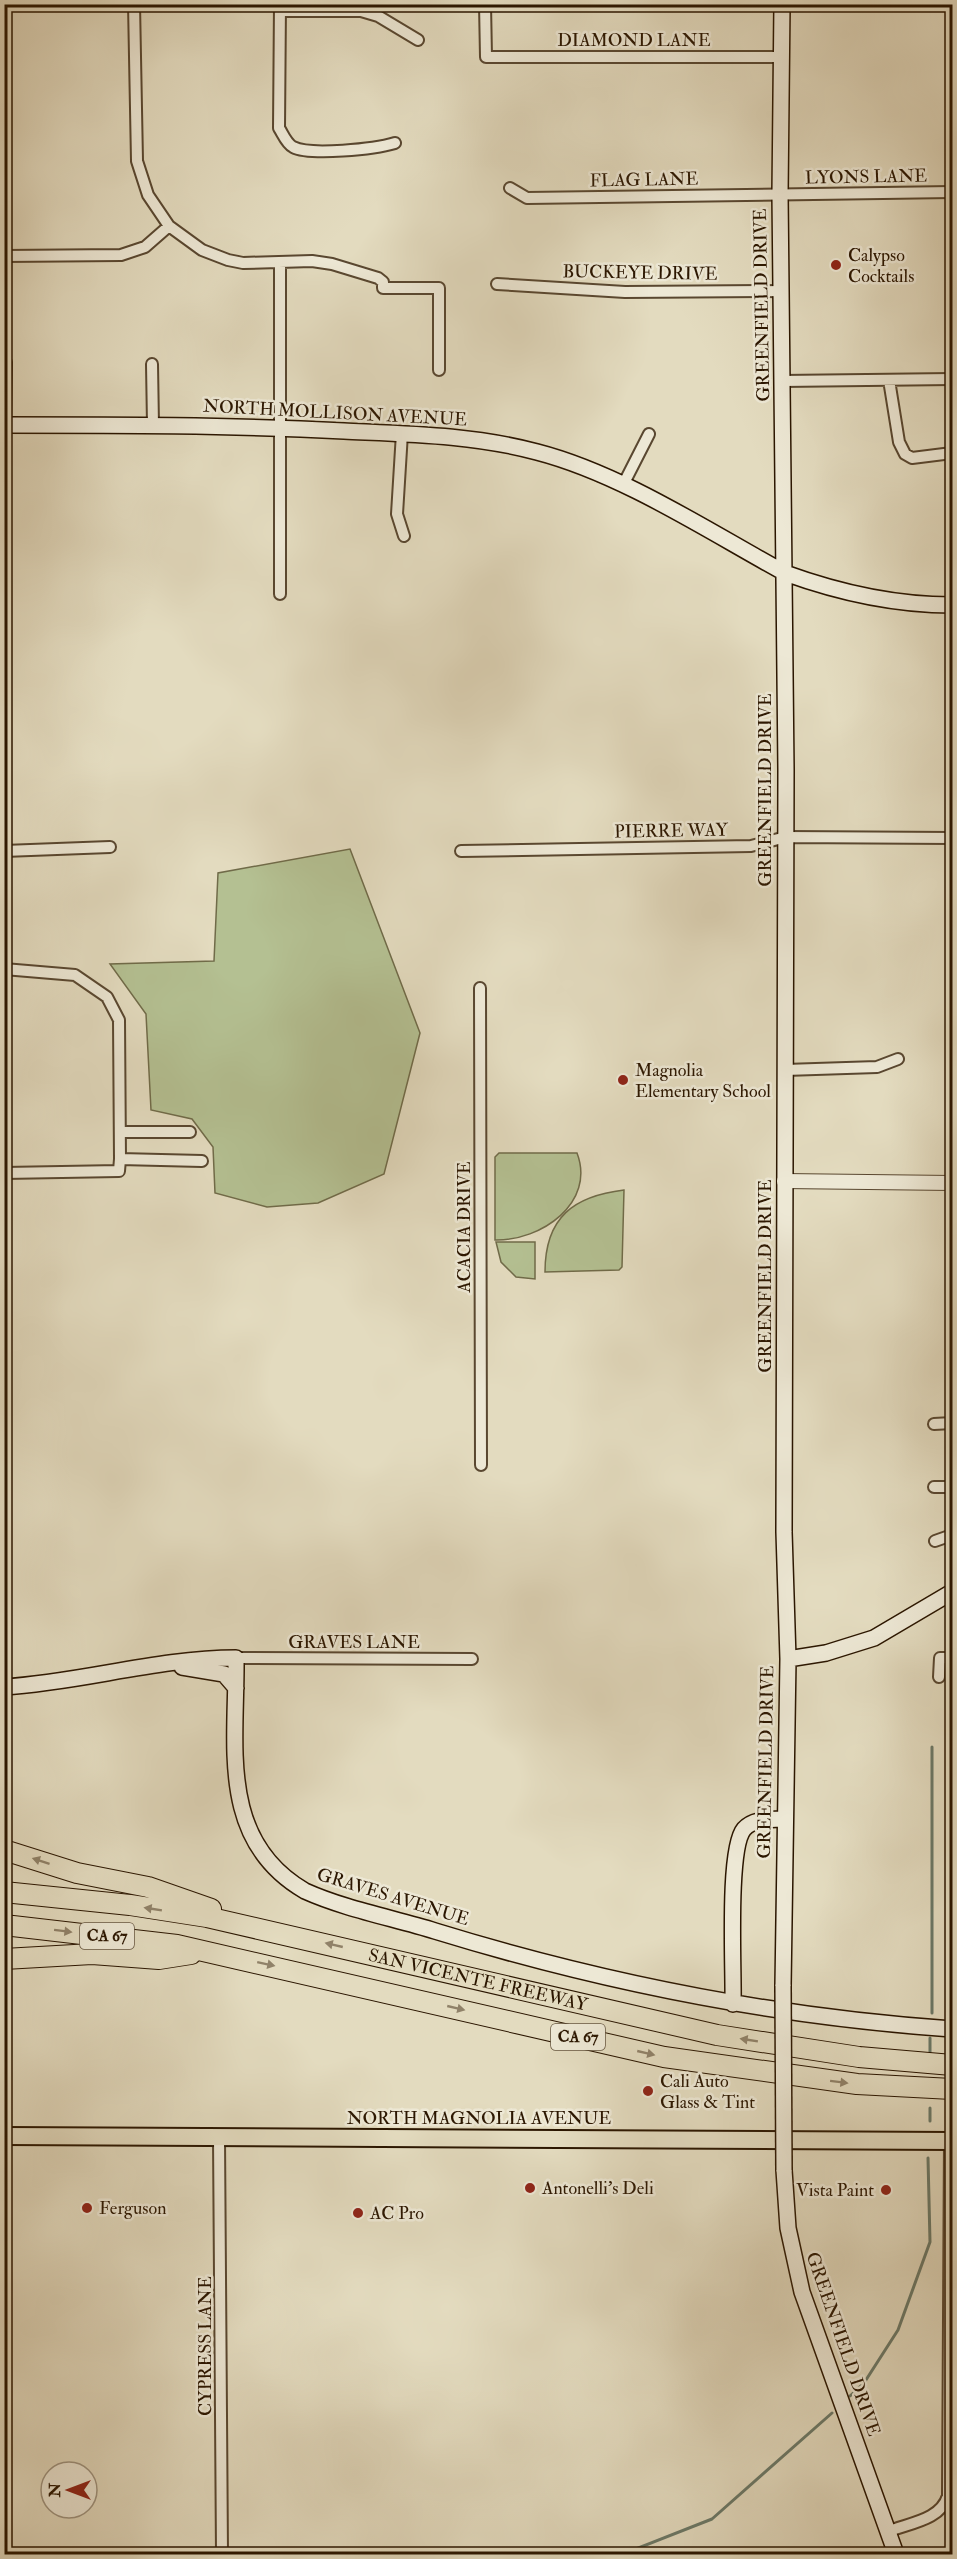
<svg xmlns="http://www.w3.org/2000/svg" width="957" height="2559" viewBox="0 0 957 2559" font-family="'IM FELL Double Pica',serif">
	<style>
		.green { fill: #b4c092; stroke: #706b49; stroke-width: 1.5 }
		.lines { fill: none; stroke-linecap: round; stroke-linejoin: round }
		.stream { stroke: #6b7968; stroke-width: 3 }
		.minor-casing { stroke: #594730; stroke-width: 14 }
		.tertiary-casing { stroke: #594730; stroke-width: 16 }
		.secondary-casing { stroke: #2b1600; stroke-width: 18 }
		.primary-casing { stroke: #2b1600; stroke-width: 20 }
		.motorway-casing { stroke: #2b1600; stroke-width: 22 }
		.minor { stroke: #ede8d5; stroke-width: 10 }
		.tertiary { stroke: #ede8d5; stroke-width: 14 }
		.secondary { stroke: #ede8d5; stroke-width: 15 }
		.primary { stroke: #e3dbbf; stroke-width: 16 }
		.motorway { stroke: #e3dbbf; stroke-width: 20 }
		.secondary-bridge-casing { stroke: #2b1600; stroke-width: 18; stroke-linecap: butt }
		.secondary-bridge { stroke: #ede8d5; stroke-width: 15 }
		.oneway { fill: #908269 }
		.poi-dot { fill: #8f2418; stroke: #ede8d5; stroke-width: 2 }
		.labels { text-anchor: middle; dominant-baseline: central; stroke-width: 5; stroke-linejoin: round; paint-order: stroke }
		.shield { fill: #ede8d5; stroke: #655540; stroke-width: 1.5 }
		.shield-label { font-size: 16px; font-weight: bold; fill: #2b1600 }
		.street-label { font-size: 18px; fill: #2b1600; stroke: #ede8d5 }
		.poi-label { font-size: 18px; fill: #2b1600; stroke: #ede8d5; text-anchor: start }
	</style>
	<rect width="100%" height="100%" fill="#e3dbbf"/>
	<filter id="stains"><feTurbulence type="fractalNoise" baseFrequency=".00333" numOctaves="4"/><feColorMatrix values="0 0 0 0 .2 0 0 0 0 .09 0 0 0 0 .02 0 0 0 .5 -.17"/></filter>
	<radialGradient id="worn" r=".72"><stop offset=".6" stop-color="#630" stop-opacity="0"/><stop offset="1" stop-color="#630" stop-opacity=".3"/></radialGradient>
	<path class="green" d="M350,849L420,1033L384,1174L318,1203L267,1207L215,1193L213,1147L192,1119L151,1110L146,1014L110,964L214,961L218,873Z
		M499,1153H577C596,1203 541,1241 495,1240V1157Z
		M624,1190L622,1267L619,1270L545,1272C545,1217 574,1196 624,1190Z
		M496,1242H535V1279L516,1277L501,1262Z"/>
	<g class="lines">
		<path class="stream" d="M932,2013V1747
			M930,2052V2038
			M930,2121V2108
			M850,2396L864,2383L898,2330L930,2242L928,2158
			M623,2554L712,2519L832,2413"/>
		<defs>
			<path id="minor" d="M134,4L137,161L148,195L169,226L202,250L228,260L243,263L312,261L332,264L378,278L383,282V288H439V370
				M280,4L279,128C283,134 286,143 293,147C310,156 375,149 395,143
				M485,4L486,57H783
				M280,11H361L378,16L418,40
				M510,188L527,198L952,192
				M4,256L121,255L145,247L169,226
				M280,263V594
				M497,284L625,292L782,291
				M152,364L153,425
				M889,380L899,442L905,454L912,458L952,453
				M782,381L952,379
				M5,425L6,362
				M402,433L397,514L404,536
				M623,485L649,434
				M4,851L110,847
				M461,851L751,846L786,837L952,838
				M4,969L75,975L107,997L119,1020L120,1159L119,1171L4,1173
				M480,988L481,1465
				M785,1070L877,1067L898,1059
				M120,1132H190
				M120,1159L202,1161
				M934,1424L952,1423
				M934,1487H952
				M935,1541L952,1535
				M236,1658L472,1659
				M939,1677L940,1658H952
				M219,2138L222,2554
				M887,2532C908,2523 940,2521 948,2496L950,2141"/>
			<path id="tertiary" d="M784,1181L952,1183"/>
			<path id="secondary" d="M782,4L780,194L786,770L784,1532L788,1659L783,1986
				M4,425C118,425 231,425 344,431C409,434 474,435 537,452C622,474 708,531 785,573C840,593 894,605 952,605
				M788,1659L826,1653L874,1638L952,1592
				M182,1667L224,1674L236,1688
				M4,1687C83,1682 158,1658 236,1658C237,1744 217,1840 305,1891C345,1909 393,1918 435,1931C604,1983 776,2017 952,2029
				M733,2004C734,1972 727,1849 744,1829C754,1818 770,1820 784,1819
				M784,2170L788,2228L802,2292L896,2554"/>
			<path id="primary" d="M4,2136L952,2141"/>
			<g id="motorway">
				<path d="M4,1850L77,1873L148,1887L211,1909"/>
				<path id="s1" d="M4,1892L130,1905L207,1917L717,2035L859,2057L952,2065"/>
				<path d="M4,1925L177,1945L664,2057L857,2084L952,2089"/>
				<path d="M4,1959L92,1954L159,1959L191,1954"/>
			</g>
		</defs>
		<use href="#minor" class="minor-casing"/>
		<use href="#tertiary" class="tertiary-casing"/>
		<use href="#secondary" class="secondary-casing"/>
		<use href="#primary" class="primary-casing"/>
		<use href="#motorway" class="motorway-casing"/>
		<use href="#minor" class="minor"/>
		<use href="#tertiary" class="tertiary"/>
		<use href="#secondary" class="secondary"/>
		<use href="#primary" class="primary"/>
		<use href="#motorway" class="motorway"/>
		<defs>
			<path id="secondary-bridge" d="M783,1986L784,2170"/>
		</defs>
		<use href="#secondary-bridge" class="secondary-bridge-casing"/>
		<use href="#secondary-bridge" class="secondary-bridge"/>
	</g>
	<defs><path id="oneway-solid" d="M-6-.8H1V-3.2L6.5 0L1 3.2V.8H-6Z" transform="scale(1.5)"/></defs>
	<g class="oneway">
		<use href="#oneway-solid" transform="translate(41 1861) rotate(-162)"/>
		<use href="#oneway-solid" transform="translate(153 1909) rotate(-171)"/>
		<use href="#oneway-solid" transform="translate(63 1931) rotate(7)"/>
		<use href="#oneway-solid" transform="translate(334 1945) rotate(-167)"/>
		<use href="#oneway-solid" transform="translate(266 1964) rotate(12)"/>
		<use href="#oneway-solid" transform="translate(456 2008) rotate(13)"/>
		<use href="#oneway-solid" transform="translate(749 2040) rotate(-171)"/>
		<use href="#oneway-solid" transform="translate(646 2053) rotate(13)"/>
		<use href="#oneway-solid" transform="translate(839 2082) rotate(7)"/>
	</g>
	<g class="poi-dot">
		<circle cx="836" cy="265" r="6"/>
		<circle cx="623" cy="1080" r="6"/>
		<circle cx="648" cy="2091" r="6"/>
		<circle cx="530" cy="2188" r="6"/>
		<circle cx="886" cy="2190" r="6"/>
		<circle cx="87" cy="2208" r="6"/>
		<circle cx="358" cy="2213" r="6"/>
	</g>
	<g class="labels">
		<g class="shield">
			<rect x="80" y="1923" width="54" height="26" rx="4.5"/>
			<rect x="551" y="2024" width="54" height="26" rx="4.5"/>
		</g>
		<g class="shield-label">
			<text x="107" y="1936">CA 67</text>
			<text x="578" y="2037">CA 67</text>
		</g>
		<g class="street-label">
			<text x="634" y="40">DIAMOND LANE</text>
			<text transform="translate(866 177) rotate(-1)">LYONS LANE</text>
			<text transform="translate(644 180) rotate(-1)">FLAG LANE</text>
			<text transform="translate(640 273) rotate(1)">BUCKEYE DRIVE</text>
			<text transform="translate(762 305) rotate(-91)">GREENFIELD DRIVE</text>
			<text transform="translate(335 413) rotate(3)">NORTH MOLLISON AVENUE</text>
			<text transform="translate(765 790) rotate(-90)">GREENFIELD DRIVE</text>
			<text transform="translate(671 831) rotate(-1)">PIERRE WAY</text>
			<text transform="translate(464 1227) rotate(-90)">ACACIA DRIVE</text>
			<text transform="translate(765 1276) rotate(-90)">GREENFIELD DRIVE</text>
			<text x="354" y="1642">GRAVES LANE</text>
			<text transform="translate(766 1762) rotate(-89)">GREENFIELD DRIVE</text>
			<text transform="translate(393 1897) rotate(17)">GRAVES AVENUE</text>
			<text stroke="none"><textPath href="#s1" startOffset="483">SAN VICENTE FREEWAY</textPath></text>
			<text x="479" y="2118">NORTH MAGNOLIA AVENUE</text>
			<text transform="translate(843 2344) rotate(71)">GREENFIELD DRIVE</text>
			<text transform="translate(205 2346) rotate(-90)">CYPRESS LANE</text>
		</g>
		<g class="poi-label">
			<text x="848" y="255">Calypso<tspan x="848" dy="21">Cocktails</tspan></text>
			<text x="635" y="1070">Magnolia<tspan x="635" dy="21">Elementary School</tspan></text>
			<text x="660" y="2081">Cali Auto<tspan x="660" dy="21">Glass &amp; Tint</tspan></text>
			<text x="542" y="2188">Antonelli's Deli</text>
			<text x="874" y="2190" text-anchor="end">Vista Paint</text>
			<text x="99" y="2208">Ferguson</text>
			<text x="370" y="2213">AC Pro</text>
		</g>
	</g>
	<rect width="957" height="2559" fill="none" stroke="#e3dbbf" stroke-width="24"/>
	<rect x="6" y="6" width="945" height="2547" fill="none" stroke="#2b1600" stroke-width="3"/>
	<rect x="12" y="12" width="933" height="2535" fill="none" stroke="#2b1600" stroke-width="1.5"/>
	<g transform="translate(69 2490) rotate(270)"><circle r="28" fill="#ede8d5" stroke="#9f9480" stroke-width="1.5"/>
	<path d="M0-4.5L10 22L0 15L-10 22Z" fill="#8f2418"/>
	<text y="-9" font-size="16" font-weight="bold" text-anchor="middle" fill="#2b1600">N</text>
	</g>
	<rect width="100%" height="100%" filter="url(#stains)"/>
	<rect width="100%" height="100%" fill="url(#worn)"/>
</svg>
